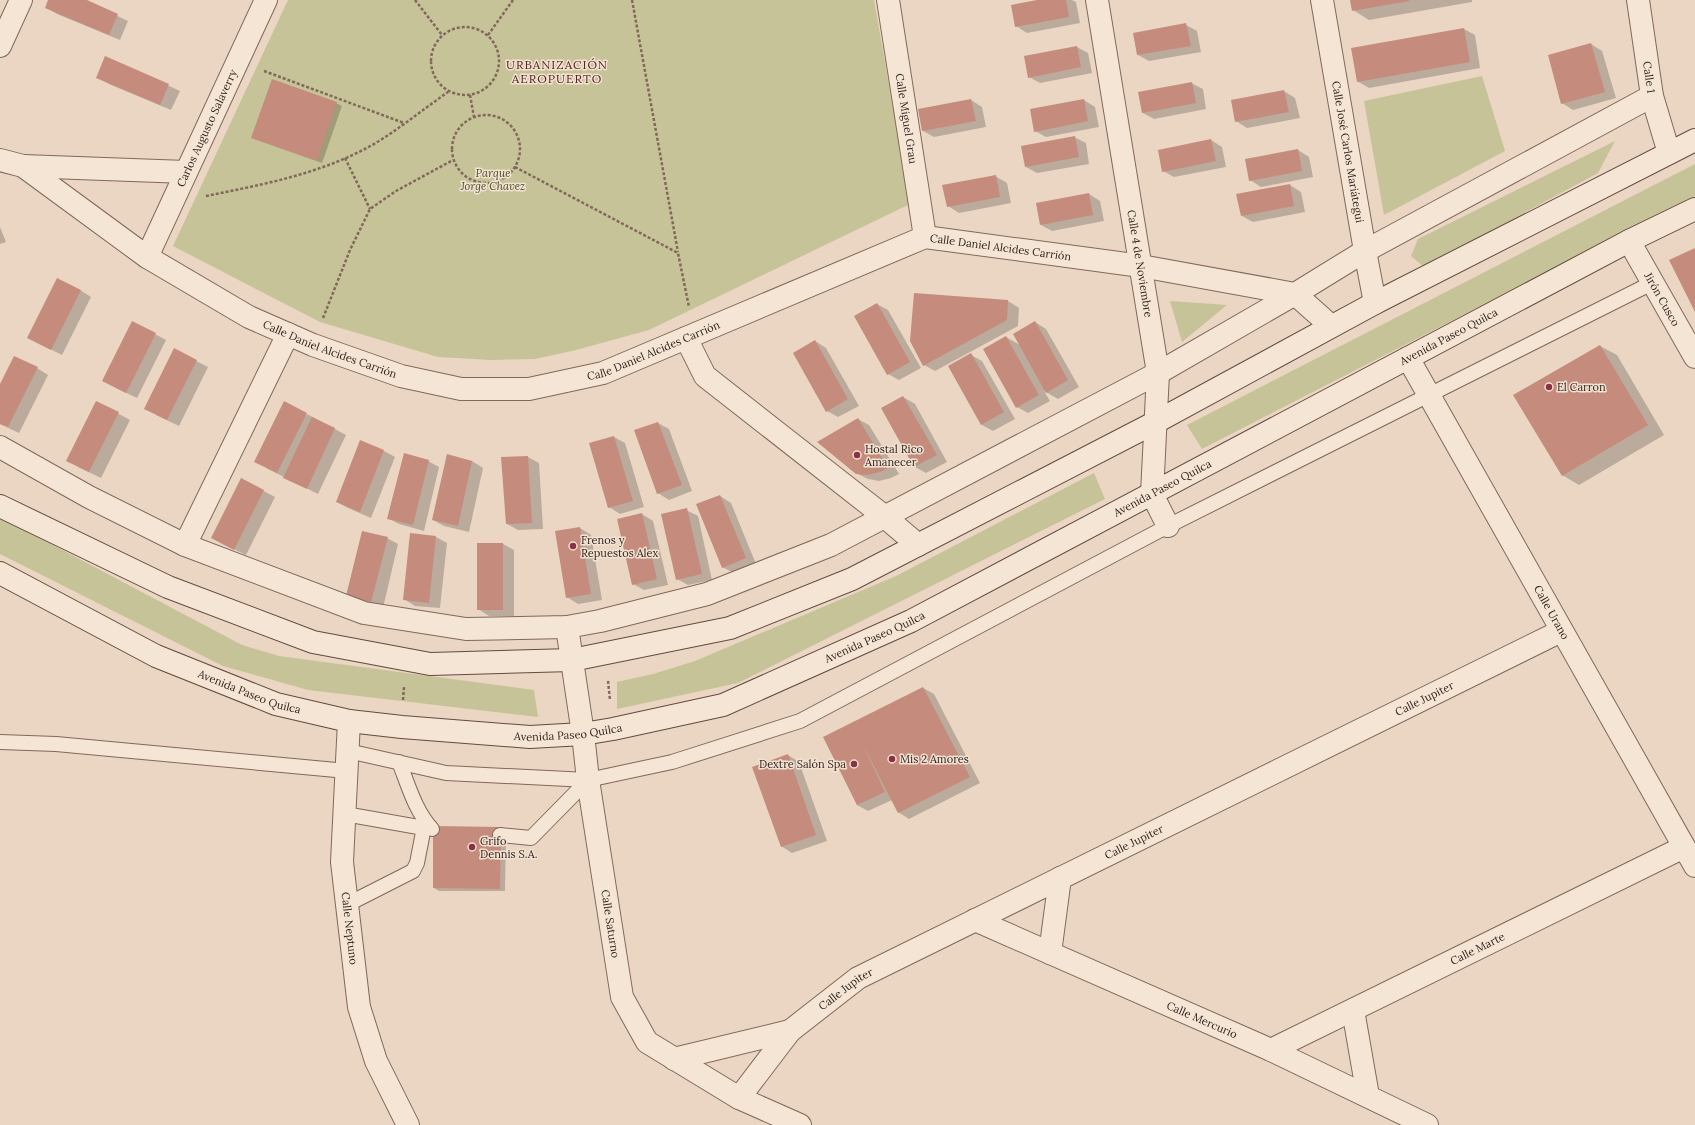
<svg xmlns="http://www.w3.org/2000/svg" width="1695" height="1125" viewBox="0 0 1695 1125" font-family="Lora,serif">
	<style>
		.green { fill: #c7c398 }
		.shadow { fill: #0003 }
		.building { fill: #c58b7c }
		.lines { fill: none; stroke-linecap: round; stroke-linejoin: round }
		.lane-casing { stroke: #82685b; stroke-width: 16 }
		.street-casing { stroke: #82685b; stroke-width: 24 }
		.secondary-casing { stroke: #644a3f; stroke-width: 24 }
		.path { stroke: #82685b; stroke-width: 2.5; stroke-dasharray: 3 2; stroke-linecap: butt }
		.lane { stroke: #f5e5d5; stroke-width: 14 }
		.street { stroke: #f5e5d5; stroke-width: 22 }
		.secondary { stroke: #f5e5d5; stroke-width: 22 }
		.poi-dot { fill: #8c3144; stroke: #f2e2d2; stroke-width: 1.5 }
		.labels { text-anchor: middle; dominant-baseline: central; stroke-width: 3; stroke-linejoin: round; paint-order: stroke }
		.street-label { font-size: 11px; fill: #33241e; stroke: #f2e2d2 }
		.park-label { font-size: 11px; font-style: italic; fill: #4c4e27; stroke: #f2e2d2 }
		.poi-label { font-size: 11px; fill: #33241e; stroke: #f2e2d2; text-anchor: start }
		.neighbourhood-label { font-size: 12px; letter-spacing: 1px; fill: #5c2221; stroke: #f2e2d2 }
	</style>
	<rect width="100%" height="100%" fill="#ead6c3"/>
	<path class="green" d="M288,0H874L910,204L649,330L576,350L535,359L491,360L438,357L320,322L173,246Z
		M1482,76L1505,151L1384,215L1364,101Z
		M1615,141L1598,173L1424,267L1411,256L1418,239Z
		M1695,164V196L1202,449L1187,425Z
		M1170,301L1227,305L1182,342Z
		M1094,473L1105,499L738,683L617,709V682L653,674L695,661L896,576Z
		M0,517L242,645L279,656L534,690L538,717L308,690L223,666L0,554Z"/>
	<path class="shadow" d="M49,0H84L128,21L120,40L57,14L46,7Z
		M1042,0H1072L1076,2L1080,23L1027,33L1016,26Z
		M1351,0H1472V2L1369,20L1353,10Z
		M1186,25L1197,31L1201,52L1149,61L1138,55Z
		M1464,29L1475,35L1480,68L1369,88L1357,81Z
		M1591,44L1602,51L1616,98L1573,110L1562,103Z
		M1077,47L1088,53L1092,73L1040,83L1029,77L1025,57Z
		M106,57L180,91L171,110L109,84L98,77Z
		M1191,83L1203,89L1206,109L1154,119L1143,113Z
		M1284,91L1295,98L1300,118L1247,128L1236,121Z
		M971,100L982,107L986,127L934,137L923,131Z
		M1084,100L1095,107L1099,127L1046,137L1035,131Z
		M336,103L342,106L322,163L252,138Z
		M1074,137L1086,143L1089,164L1037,173L1026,167Z
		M1211,140L1222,147L1226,167L1174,177L1163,171Z
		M1298,150L1309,157L1313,177L1261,187L1250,180Z
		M995,176L1007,183L1011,203L959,213L948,206Z
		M1290,185L1301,192L1305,212L1253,222L1242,216Z
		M1089,194L1100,201L1104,221L1052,231L1041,225Z
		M0,227L6,242L0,244Z
		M80,290L91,297L62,355L40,344Z
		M914,294L1008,301L1019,308L1018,326L935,371L924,365Z
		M877,304L888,310L921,368L899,380L888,374Z
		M1035,322L1046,329L1079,387L1058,399L1044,391L1050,401L1028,413L1017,407L1006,337L1020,345Z
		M155,334L166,340L137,398L114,387Z
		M815,341L826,348L859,406L838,417L827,411Z
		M1600,346L1617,355L1664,435L1579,485L1562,475Z
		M174,350L208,367L179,426L156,415Z
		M971,355L982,361L1015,419L993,431L982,425L950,367Z
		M37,368L48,375L19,433L0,424V386Z
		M903,397L915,404L947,462L926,473L915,467L882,409Z
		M97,402L130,420L101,478L78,467Z
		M307,414L346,435L318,494L266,468Z
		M858,419L869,425L899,474L891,478L879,481L868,479L856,473Z
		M658,423L669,429L692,491L669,500L658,493Z
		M614,437L625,443L644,507L620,514L609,507Z
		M361,441L384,451L395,457L371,518L348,508L337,502Z
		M447,456L472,461L483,468L469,532L444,526L433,520Z
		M528,457L539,463L543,529L518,530L507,524Z
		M428,461L439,467L424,531L399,524L388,518Z
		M241,479L275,497L246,555L223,544Z
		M720,496L731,503L756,564L734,573L722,567Z
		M686,510L698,516L712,580L688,585L677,579Z
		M642,514L653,521L668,585L644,590L633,584Z
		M580,528L591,535L602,600L578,604L567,597Z
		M436,537L447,543L440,608L415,606L404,599Z
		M387,538L398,544L383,608L358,602L347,595Z
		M503,544L514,550V616H489L478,609Z
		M923,688L934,694L980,783L909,819L898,812L892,800L868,811L857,805L825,737Z
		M788,755L799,762L827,841L792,853L781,846Z
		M501,828L506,831L505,891H439L434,888Z"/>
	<path class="building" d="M48,0H87L118,14L109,35L45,8Z
		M1037,0H1066L1069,17L1015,27L1011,5Z
		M1350,0H1409V1L1352,11Z
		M1186,23L1191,46L1137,55L1133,33Z
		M1464,28L1470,62L1357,82L1351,48Z
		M1591,43L1605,92L1561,104L1548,55Z
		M1077,46L1081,67L1028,78L1024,56Z
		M105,56L169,84L160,105L96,78Z
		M272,79L337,102L317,161L251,138Z
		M1192,82L1196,103L1142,113L1138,92Z
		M1284,90L1289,112L1235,122L1231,100Z
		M971,99L976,121L922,131L918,109Z
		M1084,99L1088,121L1034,132L1030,109Z
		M1075,136L1079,157L1025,167L1021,146Z
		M1211,139L1216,161L1162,172L1158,150Z
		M1298,149L1302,171L1249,181L1245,159Z
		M996,175L1000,197L947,207L942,185Z
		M1290,184L1294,206L1241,216L1236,194Z
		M1089,193L1093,215L1040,225L1036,203Z
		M1695,248V312L1669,260Z
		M57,278L81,290L51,350L27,338Z
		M914,293L1008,300L1007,320L923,366L910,341Z
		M877,303L910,362L887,375L854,316Z
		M132,321L156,333L126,393L102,381Z
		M1035,321L1068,380L1046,393L1013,334Z
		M1006,336L1039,395L1016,408L983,349Z
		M815,340L848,399L826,412L793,353Z
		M1600,345L1648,425L1562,476L1513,395Z
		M174,348L197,360L167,420L144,409Z
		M971,353L1004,412L981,425L948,366Z
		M14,356L38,367L8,427L0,424V384Z
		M903,396L937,455L914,467L881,408Z
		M96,401L119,412L89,472L66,461Z
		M284,401L307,413L277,473L254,462Z
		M312,417L335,428L307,489L283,478Z
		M858,418L888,468L880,472L867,475L856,474L817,442Z
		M658,422L682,485L657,494L634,430Z
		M614,436L633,501L608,508L589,443Z
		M360,440L384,450L360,512L336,502Z
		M404,453L429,460L413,525L387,519Z
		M447,454L472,461L458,526L432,520Z
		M528,456L532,523L506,524L501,457Z
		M241,478L264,490L234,550L211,538Z
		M720,495L746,558L722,568L696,504Z
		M687,508L702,574L676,580L661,514Z
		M642,513L657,579L632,585L617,519Z
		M580,527L591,594L566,598L555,531Z
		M362,531L388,537L371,602L346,596Z
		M410,533L436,536L429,603L403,600Z
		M477,543H503V610H477Z
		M923,687L970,777L898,813L861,741L885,792L857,805L823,737Z
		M788,754L816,835L781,847L752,767Z
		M433,826L501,827L500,889L433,888Z"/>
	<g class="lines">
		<defs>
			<path id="lane" d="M0,742L56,744L347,771
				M348,751L446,773L588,780L672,762L800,721L1168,526L1652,283
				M399,762C408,784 415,811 432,829
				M345,814L424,828
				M500,835L531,838L588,780
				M348,904L413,871L417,863L425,822"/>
			<g id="street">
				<path id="s1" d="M888,0L925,237"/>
				<path id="s2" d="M1097,0L1158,373L1152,494L1168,526"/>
				<path id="s3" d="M1322,0L1365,251L1375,303"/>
				<path id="s4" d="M1638,0L1652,96L1669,153"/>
				<path d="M0,46L21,0"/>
				<path id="s5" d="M0,160L23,166L147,257L249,317L313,345L401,376L461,389H529L603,373L925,237L1141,266L1295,294L1331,326"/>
				<path d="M23,166L186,172"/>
				<path id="s6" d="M1629,241L1695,357"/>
				<path id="s7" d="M147,257L266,0"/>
				<path d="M686,338L705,376L885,517L918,545"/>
				<path id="s8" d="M1408,358L1695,866"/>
				<path d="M0,447L89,497L185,545L364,613L466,629L567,627L600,621L707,594L831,545L1158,373L1295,294L1365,251L1652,96"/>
				<path d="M185,545L288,334"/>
				<path id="s9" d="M567,627L583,734L588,780L622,997L647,1042L739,1098L800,1125"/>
				<path id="s10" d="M349,721L342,862L359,1007L376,1061L408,1125"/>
				<path id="s11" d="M975,920L1271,1050L1427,1125"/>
				<path d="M1050,953L1060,878"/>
				<path d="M1353,1010L1368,1096"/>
				<path id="s12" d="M1271,1050L1684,847"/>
				<path d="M674,1059L790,1031"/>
				<path id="s13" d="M739,1098L790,1031L858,978L1561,631"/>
			</g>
			<g id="secondary">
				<path d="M0,506L168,587L313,642L430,664L572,660L730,628L852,579L1154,423L1375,303L1695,140"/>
				<path id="s14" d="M0,573L156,656L276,704L349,721L402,727L530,737L583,734L613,729L723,705L911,621L1629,241L1695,209"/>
			</g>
		</defs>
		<use href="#lane" class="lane-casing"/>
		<use href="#street" class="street-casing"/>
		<use href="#secondary" class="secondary-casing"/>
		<path class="path" d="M415,0L442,35
			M632,0L678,252
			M431 61a34 34 0 1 1 68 0a34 34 0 1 1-68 0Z
			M488,35L513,0
			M264,71L404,123
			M470,95L474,117
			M452 149a34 34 0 1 1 68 0a34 34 0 1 1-68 0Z
			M345,158L370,209
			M515,167L678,253L689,307
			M206,196C265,184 326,173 379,141C403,126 425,108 448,92
			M323,318L350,250L370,209L396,191L453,160
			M608,681L610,700
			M403,700L404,687"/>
		<use href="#lane" class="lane"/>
		<use href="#street" class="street"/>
		<use href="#secondary" class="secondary"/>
	</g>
	<g class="poi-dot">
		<circle cx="1549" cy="387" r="4"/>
		<circle cx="857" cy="455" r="4"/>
		<circle cx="573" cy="546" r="4"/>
		<circle cx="892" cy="759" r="4"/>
		<circle cx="854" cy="764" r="4"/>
		<circle cx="472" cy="847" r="4"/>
	</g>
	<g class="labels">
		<g class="street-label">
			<text stroke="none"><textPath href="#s4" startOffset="78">Calle 1</textPath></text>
			<text stroke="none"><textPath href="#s1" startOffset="120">Calle Miguel Grau</textPath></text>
			<text stroke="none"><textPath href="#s7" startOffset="142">Carlos Augusto Salaverry</textPath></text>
			<text stroke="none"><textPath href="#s3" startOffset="154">Calle José Carlos Mariátegui</textPath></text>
			<text stroke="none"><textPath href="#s5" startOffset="1090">Calle Daniel Alcides Carrión</textPath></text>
			<text stroke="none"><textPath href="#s2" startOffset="267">Calle 4 de Noviembre</textPath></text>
			<text stroke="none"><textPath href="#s6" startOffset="67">Jirón Cusco</textPath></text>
			<text stroke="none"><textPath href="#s14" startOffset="1573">Avenida Paseo Quilca</textPath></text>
			<text stroke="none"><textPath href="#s5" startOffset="383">Calle Daniel Alcides Carrión</textPath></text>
			<text stroke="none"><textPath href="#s5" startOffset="719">Calle Daniel Alcides Carrión</textPath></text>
			<text stroke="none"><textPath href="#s14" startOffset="1249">Avenida Paseo Quilca</textPath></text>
			<text stroke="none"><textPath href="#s8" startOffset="292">Calle Urano</textPath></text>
			<text stroke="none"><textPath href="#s14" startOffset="925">Avenida Paseo Quilca</textPath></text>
			<text stroke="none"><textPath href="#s14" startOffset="277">Avenida Paseo Quilca</textPath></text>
			<text stroke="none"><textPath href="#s13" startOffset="802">Calle Jupiter</textPath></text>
			<text stroke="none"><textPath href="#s14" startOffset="601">Avenida Paseo Quilca</textPath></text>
			<text stroke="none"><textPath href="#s13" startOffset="478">Calle Jupiter</textPath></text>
			<text stroke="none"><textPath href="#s9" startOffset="300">Calle Saturno</textPath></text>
			<text stroke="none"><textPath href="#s10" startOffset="208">Calle Neptuno</textPath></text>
			<text stroke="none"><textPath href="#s12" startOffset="230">Calle Marte</textPath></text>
			<text stroke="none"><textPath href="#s13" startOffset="154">Calle Jupiter</textPath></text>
			<text stroke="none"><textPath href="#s11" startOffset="248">Calle Mercurio</textPath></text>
		</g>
		<g class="park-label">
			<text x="493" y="173">Parque<tspan x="493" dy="13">Jorge Chavez</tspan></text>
		</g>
		<g class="poi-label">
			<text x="1557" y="387">El Carron</text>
			<text x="865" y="449">Hostal Rico<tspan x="865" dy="13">Amanecer</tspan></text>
			<text x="581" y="540">Frenos y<tspan x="581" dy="13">Repuestos Alex</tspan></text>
			<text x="900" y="759">Mis 2 Amores</text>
			<text x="846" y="764" text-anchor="end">Dextre Salón Spa</text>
			<text x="480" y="841">Grifo<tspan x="480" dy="13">Dennis S.A.</tspan></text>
		</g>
		<g class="neighbourhood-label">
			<text x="557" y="64">URBANIZACIÓN<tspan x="557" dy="14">AEROPUERTO</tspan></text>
		</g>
	</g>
</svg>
